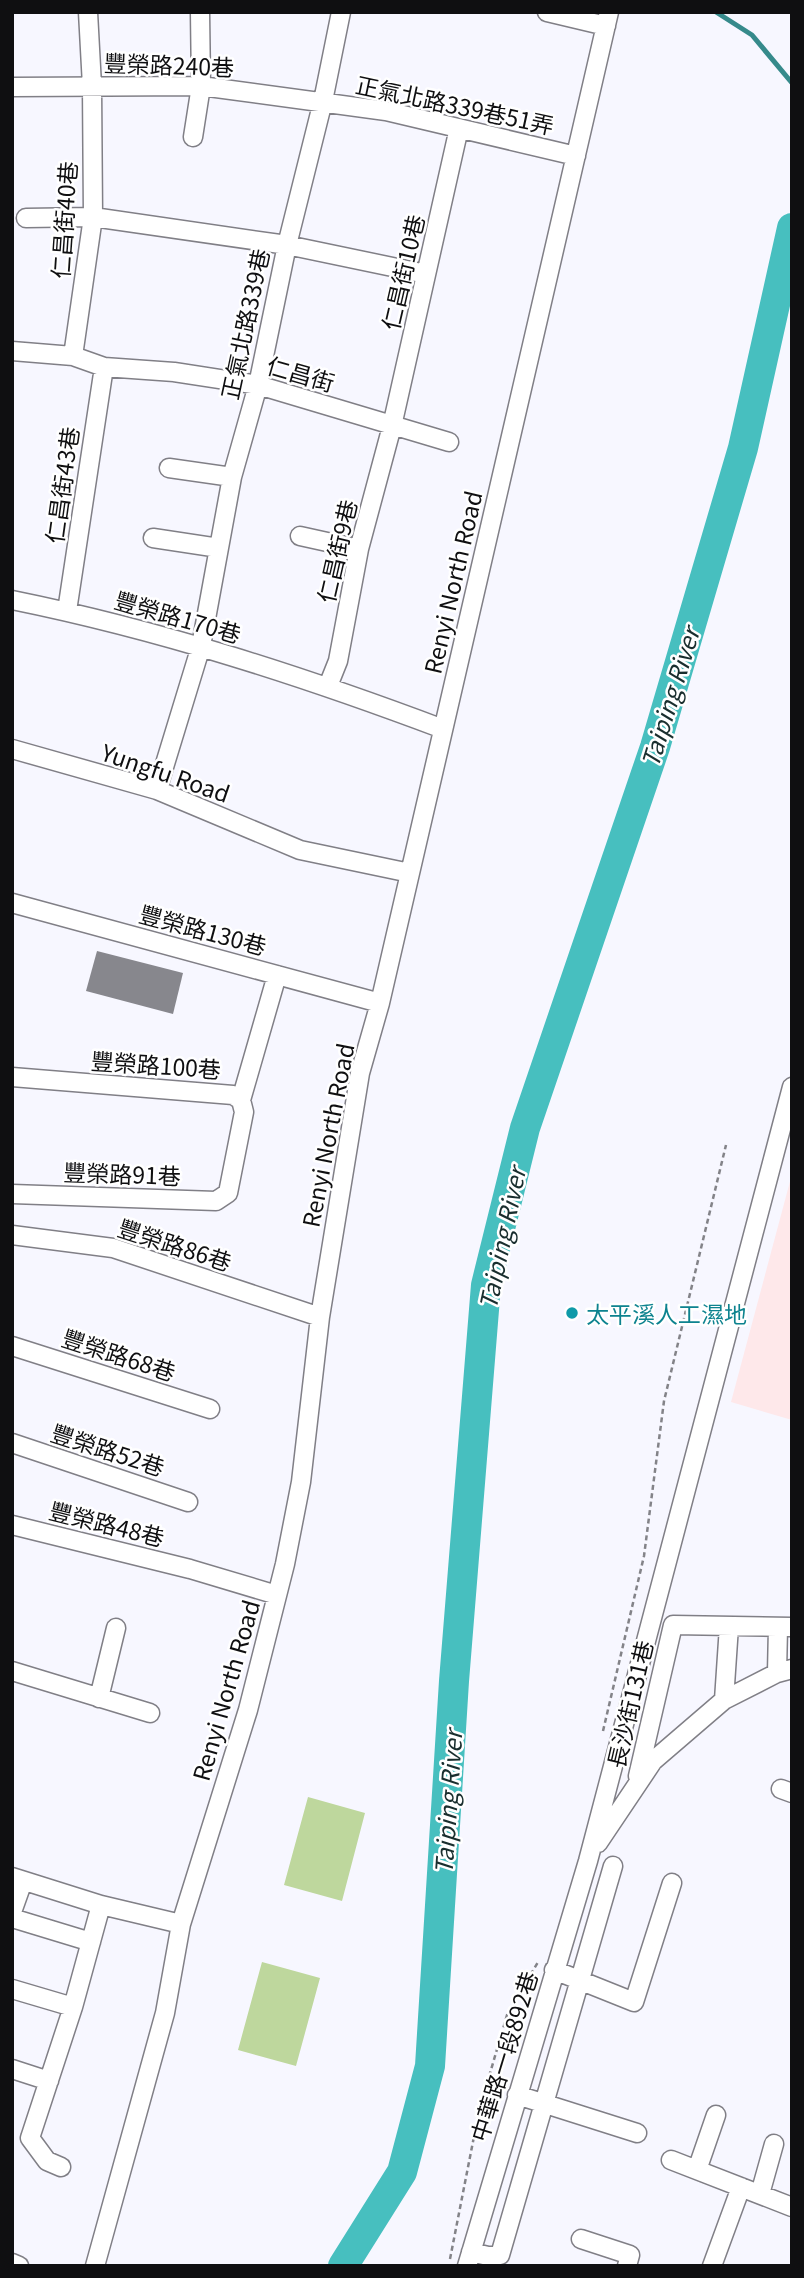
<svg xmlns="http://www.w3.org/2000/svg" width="804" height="2278" viewBox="0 0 804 2278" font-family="Georgia,'Noto Sans TC',serif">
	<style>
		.medical { fill: #fee8ea }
		.green { fill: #bed79d }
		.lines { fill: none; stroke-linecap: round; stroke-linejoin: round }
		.stream { stroke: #368a8b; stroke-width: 5 }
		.river { stroke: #47bfbf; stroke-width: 30 }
		.building { fill: #87878d }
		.minor-casing { stroke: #807f86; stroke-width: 21 }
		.path { stroke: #838388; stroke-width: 2.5; stroke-dasharray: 5 3.5; stroke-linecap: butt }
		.minor { stroke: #fff; stroke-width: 18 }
		.culture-dot { fill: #0f9aa8; stroke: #fff; stroke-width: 2.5 }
		.labels { text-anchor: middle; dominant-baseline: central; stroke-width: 5; stroke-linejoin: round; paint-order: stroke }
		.street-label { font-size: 23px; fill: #0f0f11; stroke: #fff }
		.culture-label { font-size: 23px; fill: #0d838f; stroke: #fff; text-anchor: start }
		.water-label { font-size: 24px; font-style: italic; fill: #192e2e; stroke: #fff }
	</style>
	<rect width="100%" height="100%" fill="#f7f7ff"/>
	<path class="medical" d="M792,1174V1420L731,1402Z"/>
	<path class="green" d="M308,1797L365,1813L342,1901L284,1885Z
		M262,1962L320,1978L296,2066L238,2050Z"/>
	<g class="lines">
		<path class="stream" d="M716,12L752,35L792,83"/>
		<path class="river" d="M343,2266L402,2172L430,2066L454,1681L486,1285L525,1128L655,747L743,448L792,228"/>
	</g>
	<path class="building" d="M97,951L183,973L173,1014L86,991Z"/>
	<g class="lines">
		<defs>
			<path id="minor" d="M547,12L606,26
				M12,87L201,86L386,111L576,156
				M193,137L201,86L200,12
				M26,218L93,217L287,245L426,274
				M12,351L73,356L104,367L174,372L258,385L449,442
				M73,356L93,217L92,86L88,12
				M169,468L232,477
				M300,536L359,549
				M153,538L219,548
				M12,600C160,630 302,676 443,729
				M67,611L104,367
				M328,686L338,661L359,549L392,426L459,128
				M12,749L157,790L300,850L410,873
				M157,790L201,646L232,477L258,385L287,245L323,101L341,12
				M12,903L380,1003
				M12,1077L233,1095L241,1100L244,1112L228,1193L216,1201L12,1194
				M241,1100L277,975
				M12,1235L113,1248L320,1317
				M12,1346L210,1409
				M12,1443L188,1502
				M12,1525L190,1569L277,1595
				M12,1671L150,1713
				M777,1673L778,1627
				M99,1698L116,1628
				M724,1700L729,1626
				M638,1776L673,1625L792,1627
				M781,1789L792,1793
				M598,1843L653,1761L724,1700L777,1673L792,1669
				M12,1877L101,1905L181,1924
				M12,1912L23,1881
				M12,1918L91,1942
				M554,1970L634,2002L672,1883
				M12,1989L73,2007
				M12,2069L49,2081
				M517,2095L637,2133
				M30,2138L73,2007L101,1905
				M30,2138L47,2161L61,2167
				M671,2160L792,2207
				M697,2170L716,2115
				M760,2194L774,2144
				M581,2239L630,2255L627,2266
				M471,2252L488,2256L500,2255L613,1866
				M12,2263L19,2266
				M95,2266L165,2013L181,1924L248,1710L285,1564L301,1482L320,1317L360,1073L380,1003L609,12
				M467,2266L588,1861L792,1087
				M712,2266L741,2187"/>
		</defs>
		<use href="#minor" class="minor-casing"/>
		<path class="path" d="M603,1731L644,1556L664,1401L726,1145
			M450,2259L479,2111L507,2015L538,1962"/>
		<use href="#minor" class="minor"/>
	</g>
	<circle class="culture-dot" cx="572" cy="1313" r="7"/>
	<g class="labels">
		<g class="street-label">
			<text transform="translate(169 64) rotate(2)">豐榮路240巷</text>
			<text transform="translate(455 104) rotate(12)">正氣北路339巷51弄</text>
			<text transform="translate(63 220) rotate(-86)">仁昌街40巷</text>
			<text transform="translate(402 272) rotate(-77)">仁昌街10巷</text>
			<text transform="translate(244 324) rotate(-78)">正氣北路339巷</text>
			<text transform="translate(301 373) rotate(16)">仁昌街</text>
			<text transform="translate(61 485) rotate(-82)">仁昌街43巷</text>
			<text transform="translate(336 551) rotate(-77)">仁昌街9巷</text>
			<text transform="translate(452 582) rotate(-77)">Renyi North Road</text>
			<text transform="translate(178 616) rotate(16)">豐榮路170巷</text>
			<text transform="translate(166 772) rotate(19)">Yungfu Road</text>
			<text transform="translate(203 929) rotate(15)">豐榮路130巷</text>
			<text transform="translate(156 1064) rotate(4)">豐榮路100巷</text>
			<text transform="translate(327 1135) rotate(-79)">Renyi North Road</text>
			<text transform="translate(122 1173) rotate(2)">豐榮路91巷</text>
			<text transform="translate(175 1244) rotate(18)">豐榮路86巷</text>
			<text transform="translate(119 1354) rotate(18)">豐榮路68巷</text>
			<text transform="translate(108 1449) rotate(18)">豐榮路52巷</text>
			<text transform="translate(107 1523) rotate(14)">豐榮路48巷</text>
			<text transform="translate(225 1690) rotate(-74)">Renyi North Road</text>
			<text transform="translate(629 1704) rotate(-77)">長沙街131巷</text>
			<text transform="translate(503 2056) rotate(-73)">中華路一段892巷</text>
		</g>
		<g class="culture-label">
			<text x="586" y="1313">太平溪人工濕地</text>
		</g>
		<g class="water-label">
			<text transform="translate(669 697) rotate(-73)">Taiping River</text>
			<text transform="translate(501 1238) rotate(-78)">Taiping River</text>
			<text transform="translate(447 1802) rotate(-86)">Taiping River</text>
		</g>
	</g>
	<rect width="804" height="2278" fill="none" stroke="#0f0f11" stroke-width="28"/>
</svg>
